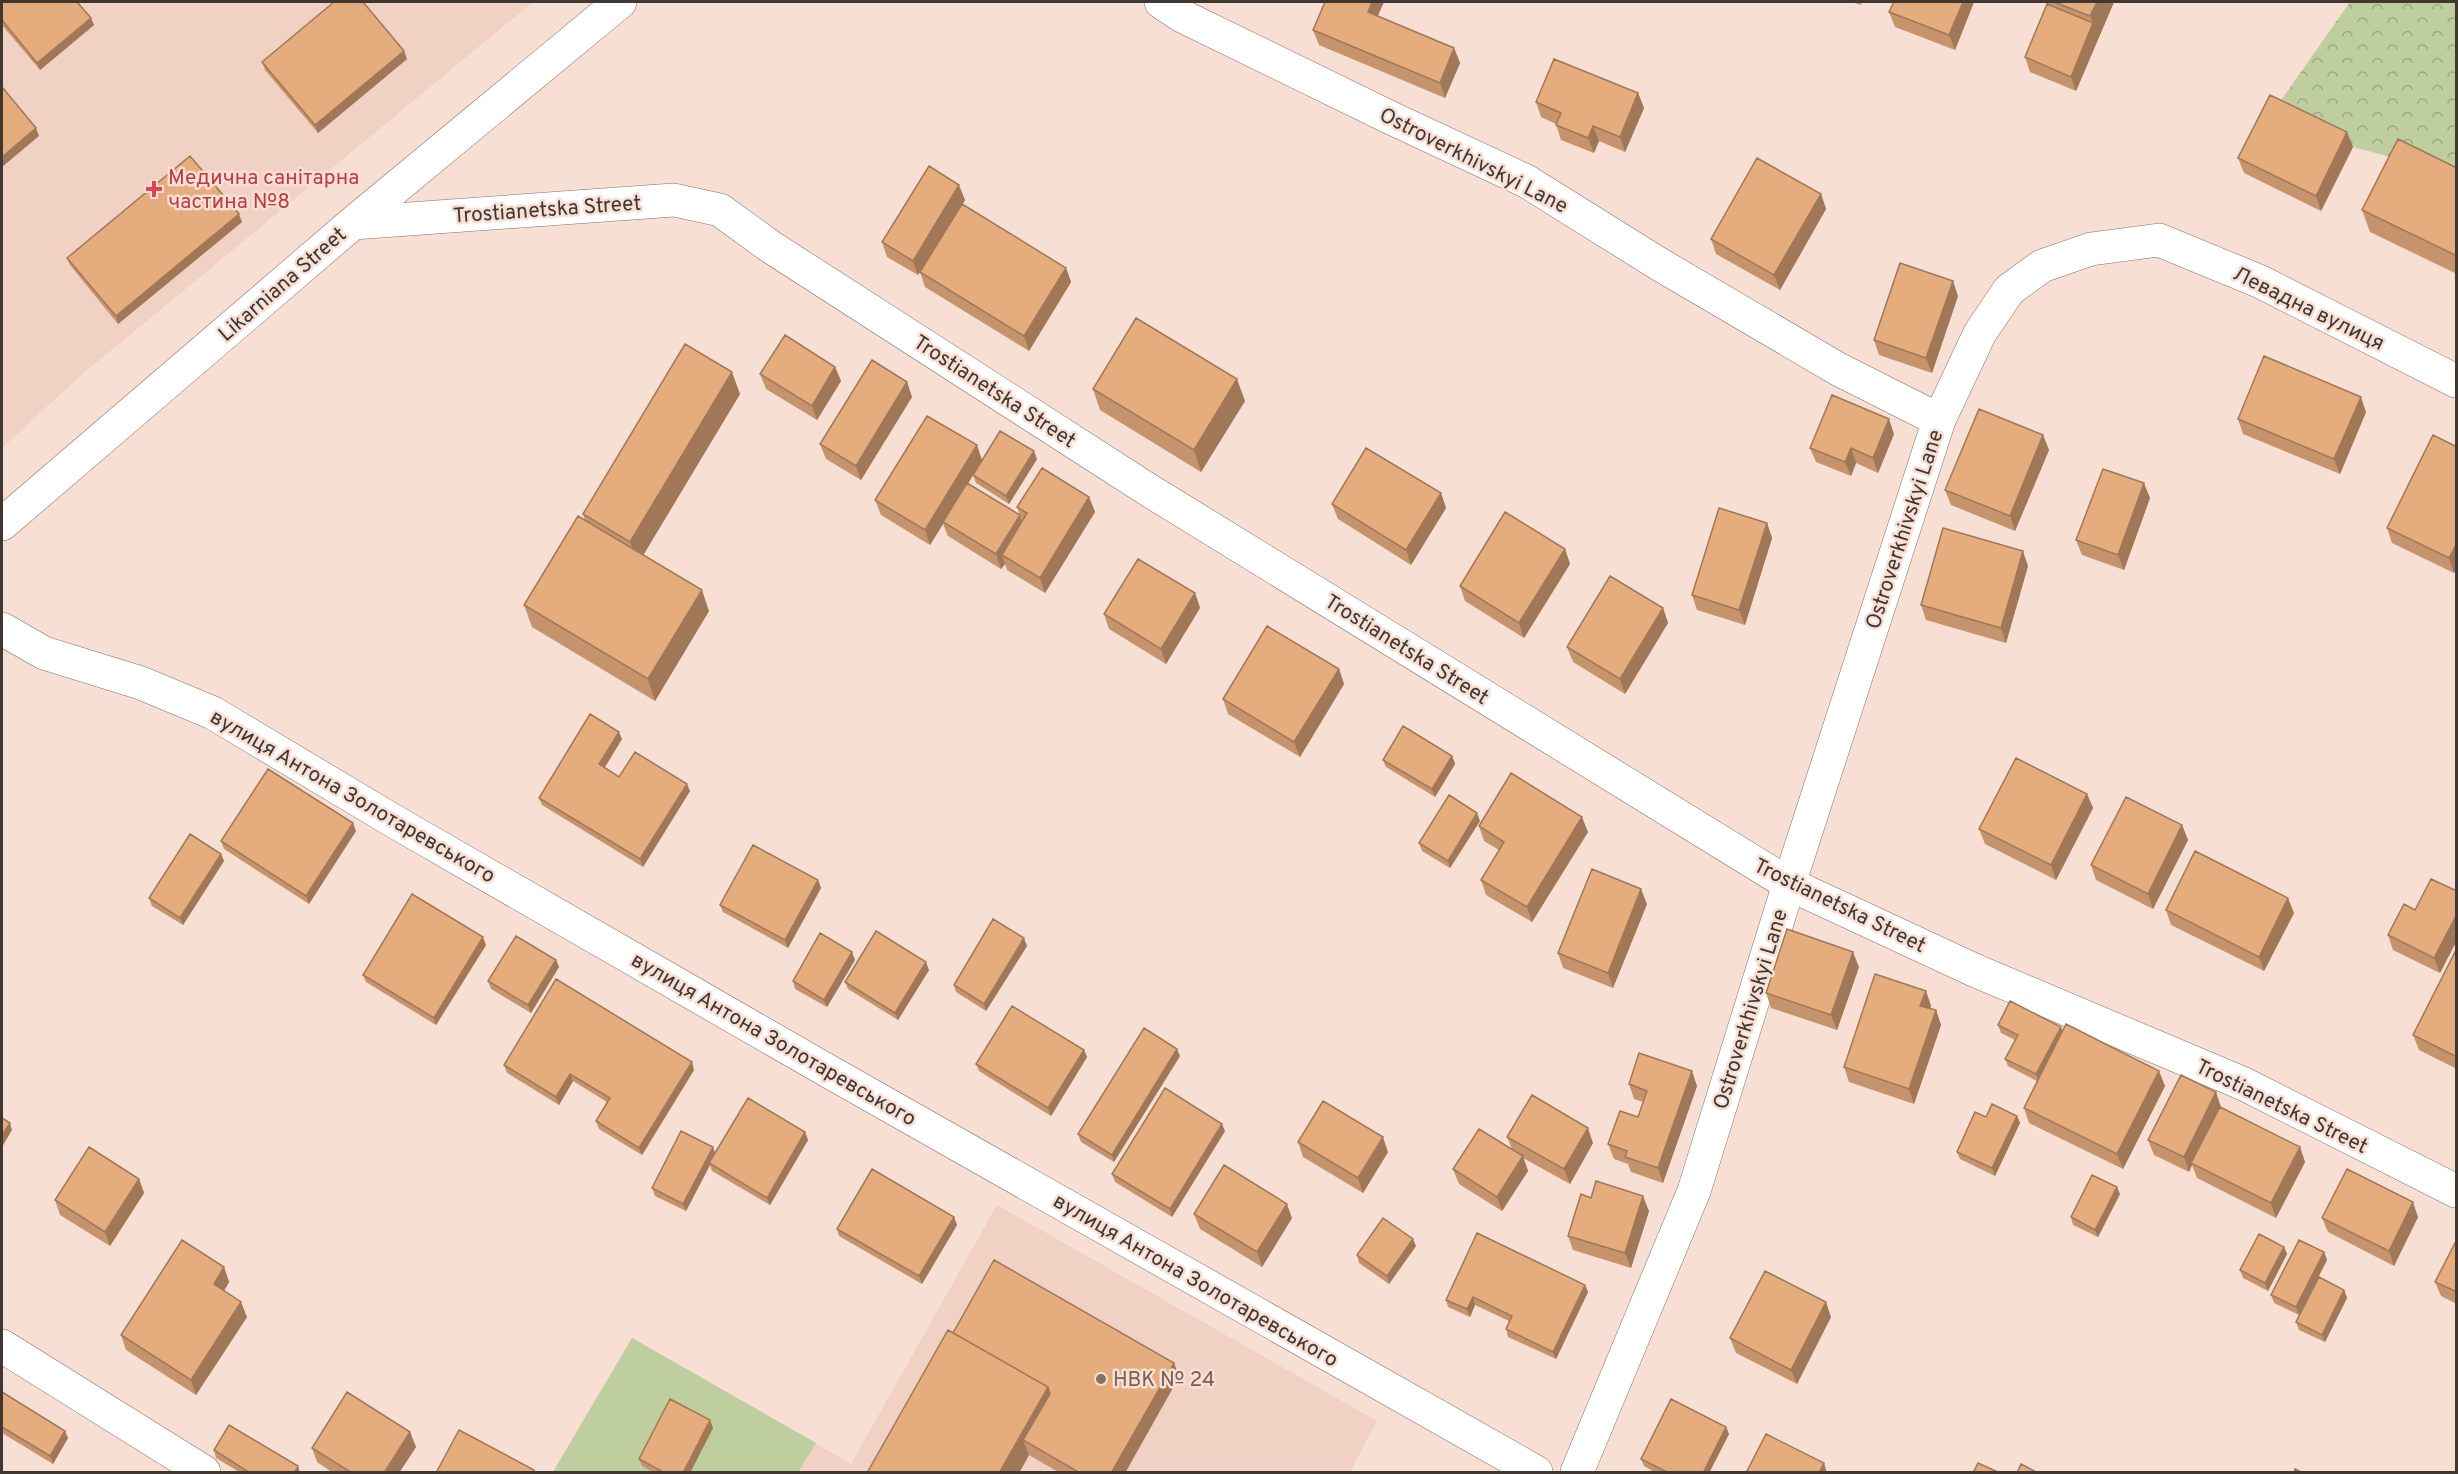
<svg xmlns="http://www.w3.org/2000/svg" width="2458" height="1474" font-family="Overpass,sans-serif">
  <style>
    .built { fill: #f1d1c4 }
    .grass { fill: #bece9e }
    .forest { fill: url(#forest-crowns) }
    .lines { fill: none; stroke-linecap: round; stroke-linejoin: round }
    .minor-casing { stroke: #867067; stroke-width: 34 }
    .minor { stroke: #fff; stroke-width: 33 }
    .wall { fill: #c5946c }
    .shaded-wall { fill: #a07858 }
    .building { fill: #e5ac7d; stroke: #a07858; stroke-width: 1.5 }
    .health-dot { fill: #e0444e; stroke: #f7dfd4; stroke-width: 2 }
    .education-dot { fill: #8d6e63; stroke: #f7dfd4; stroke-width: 2 }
    .labels { text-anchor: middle; stroke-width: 5; stroke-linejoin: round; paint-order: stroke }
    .street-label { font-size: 21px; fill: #403733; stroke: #f7dfd4 }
    .health-label { font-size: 21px; fill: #be3a42; stroke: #f7dfd4; text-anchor: start }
    .education-label { font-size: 21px; fill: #785e54; stroke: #f7dfd4; text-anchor: start }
  </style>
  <defs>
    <pattern id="forest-crowns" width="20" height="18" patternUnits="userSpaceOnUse" patternTransform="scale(1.5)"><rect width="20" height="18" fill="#bece9e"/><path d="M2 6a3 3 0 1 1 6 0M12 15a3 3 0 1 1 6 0" fill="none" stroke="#9ca881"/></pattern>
  </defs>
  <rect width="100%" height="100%" fill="#f7dfd4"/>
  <path class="built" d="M2,2H533L79,377L2,448Z
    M997,1205L1377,1421L1350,1472H553L632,1338L851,1464Z"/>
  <path class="grass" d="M632,1338L816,1443L798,1472H553Z"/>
  <path class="forest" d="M2350,2H2456V186L2405,161L2353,147L2275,109Z"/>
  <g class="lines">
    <defs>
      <path id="minor" d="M1161,2L1182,16L1389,117L1526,181L1659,264L1838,369L1939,420L1789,884L1694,1191L1577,1472
        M353,223L674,200L720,210L771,247L1147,489L1789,884L1974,970L2244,1084L2456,1191
        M1939,420L1980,333L2009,290L2042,266L2091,249L2159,240L2261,282L2456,381
        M2,524L353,223L620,2
        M2,629L44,653L141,683L213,713L397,823L828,1071L1536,1472
        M2,1346L204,1472"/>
    </defs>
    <use href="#minor" class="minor-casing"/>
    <use href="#minor" class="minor"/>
  </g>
  <path class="wall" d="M2,2L91,18L94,25L40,70L2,25Z
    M1852,2H1862L1861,5Z
    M1974,2L1955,50L1895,27L1889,12Z
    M2046,2H2114L2076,91L2030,72L2025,57L2047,4Z
    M1378,16L1454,48L1460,63L1445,98L1319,45L1313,30Z
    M407,59L318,133L265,70L262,62Z
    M1638,93L1644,108L1625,152L1599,141L1594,153L1561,140L1556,124L1541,117L1536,102Z
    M2353,147L2321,211L2244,173L2238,158Z
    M2457,168V274L2370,232L2362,210Z
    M1821,194L1826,209L1780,290L1716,254L1711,239Z
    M965,200L940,239L1066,268L1071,282L1029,351L925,287L920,272L918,275L887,257L882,242Z
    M242,222L118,324L70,265L67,258Z
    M1958,296L1932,373L1879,355L1874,340Z
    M835,367L841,381L817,420L766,389L760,374Z
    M907,382L912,397L861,480L826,459L820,444Z
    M1093,389L1245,401L1201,472L1100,410Z
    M740,394L643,555L709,611L655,701L532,627L524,605L585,520L583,514Z
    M2366,412L2340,474L2243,434L2238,419Z
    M1894,434L1878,473L1856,463L1851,476L1816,462L1810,448Z
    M2043,435L2049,450L2015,531L1951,505L1945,490Z
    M2457,447V568L2454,573L2392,543L2387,528Z
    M1037,459L1009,504L976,483L973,475L968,484L1022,521L1017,507L1089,497L1095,512L1045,593L1007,570L1005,564L1001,569L948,536L943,524L930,545L881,515L875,500L982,460Z
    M1441,493L1446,508L1411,565L1338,519L1332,504Z
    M2150,498L2124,570L2082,555L2076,540Z
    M1767,523L1772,538L1745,625L1697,610L1692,595Z
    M1565,549L1570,564L1524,638L1465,601L1460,586Z
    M2028,566L2006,643L1926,620L1921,605Z
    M1195,593L1200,608L1166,664L1109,629L1104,614Z
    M1663,608L1668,623L1625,694L1573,662L1567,647Z
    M1339,669L1344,684L1300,757L1228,714L1223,699Z
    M622,739L604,768L619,777L690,791L643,867L542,805L539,798Z
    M1452,756L1455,764L1435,797L1386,767L1383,760Z
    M2087,794L2093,808L2056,880L1985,844L1979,829Z
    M1480,821L1450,868L1422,851L1419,843Z
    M2182,825L2188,840L2153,909L2096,880L2091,865Z
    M1479,826L1588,832L1532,922L1486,895L1481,880L1499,850L1484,841Z
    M356,831L309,904L224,849L221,841Z
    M221,854L224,861L183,925L152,906L149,898Z
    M818,880L821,888L788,948L723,912L720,905Z
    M2457,891V940L2440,973L2393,950L2388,935L2415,910Z
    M1647,904L1613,988L1563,968L1558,953Z
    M2166,910L2294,913L2264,971L2171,925Z
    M486,945L436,1025L366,982L363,975Z
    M1027,946L986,1011L956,992L954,985Z
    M2456,950L2457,1069L2419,1050L2413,1035Z
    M556,960L559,967L531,1013L491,989L488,981Z
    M855,960L827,1007L795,989L793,981Z
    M1859,967L1837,1030L1771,1008L1766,993Z
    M929,970L898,1020L848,989L845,982Z
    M1926,991L1931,1006L1930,1008L1936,1010L1941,1025L1914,1104L1849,1082L1844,1067Z
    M1998,1025L2062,1031L2165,1086L2123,1169L2029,1123L2024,1108L2037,1081L2008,1066L2005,1059L2015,1040L2001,1033Z
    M1084,1050L1087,1057L1051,1116L979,1071L976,1064Z
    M1180,1056L1114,1162L1081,1142L1078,1134Z
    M504,1065L694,1070L642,1155L599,1129L596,1121L607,1102L573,1081L559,1105L507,1073Z
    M1629,1084L1697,1086L1663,1183L1631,1172L1628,1164L1614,1159L1608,1144L1638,1117L1643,1102L1634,1099Z
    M2221,1107L2300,1147L2305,1162L2276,1218L2197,1178L2192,1165L2189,1172L2154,1155L2148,1140Z
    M2017,1116L2020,1123L1995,1176L1960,1159L1957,1152Z
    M1225,1131L1172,1217L1115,1182L1112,1174Z
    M805,1132L808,1140L770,1205L712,1171L710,1165L686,1211L655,1196L652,1188L715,1153Z
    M1507,1137L1593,1143L1570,1184L1523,1158L1528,1171L1502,1211L1459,1184L1453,1169L1512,1149Z
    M1298,1142L1388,1152L1363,1193L1303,1157Z
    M139,1179L144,1193L110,1246L60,1215L55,1200Z
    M2120,1194L2098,1237L2073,1225L2071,1217Z
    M1591,1198L1649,1211L1631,1268L1573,1250L1568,1236Z
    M1194,1214L1292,1218L1262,1267L1200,1229Z
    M954,1217L957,1225L922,1284L839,1236L837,1229Z
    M2418,1217L2394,1266L2328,1232L2322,1218Z
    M2457,1239V1304L2441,1296L2435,1282Z
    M1416,1246L1389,1284L1359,1263L1357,1255Z
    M2284,1247L2287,1254L2268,1291L2243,1278L2240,1270Z
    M2324,1252L2327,1260L2299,1315L2274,1303L2271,1295Z
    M224,1267L229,1282L224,1291L247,1317L196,1395L126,1350L121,1335Z
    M1585,1285L1588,1292L1556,1359L1508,1337L1506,1329L1509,1321L1475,1305L1470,1317L1448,1307L1446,1300Z
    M2344,1290L2347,1298L2325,1342L2299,1330L2296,1322Z
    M1831,1317L1797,1384L1736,1353L1730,1338Z
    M953,1333L1174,1363L1179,1377L1125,1473H1060L1029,1455L1019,1473H867Z
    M2,1392L68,1438L53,1464L2,1433Z
    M710,1420L713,1428L690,1473H654L642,1466L639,1459Z
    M1726,1427L1729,1434L1709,1473H1656L1644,1466L1641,1459Z
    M410,1432L416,1447L399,1473H333L317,1462L312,1448Z
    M214,1450L300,1473H241L216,1458Z"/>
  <path class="shaded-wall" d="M1372,2H1384L1373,27L1368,12Z
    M1963,2H1974L1955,50L1949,35Z
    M2097,2H2114L2076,91L2071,77L2093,23L2090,16Z
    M91,18L94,25L40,70L37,63Z
    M1454,48L1460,63L1445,98L1440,83Z
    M404,51L407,59L318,133L315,125Z
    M1638,93L1644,108L1625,152L1620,137Z
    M1593,126L1599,141L1594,153L1588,138Z
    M36,128L39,136L2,167V157Z
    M2347,132L2353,147L2321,211L2316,196Z
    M959,185L965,200L918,275L913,261Z
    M1821,194L1826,209L1780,290L1774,275Z
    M239,214L242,222L118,324L116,316Z
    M1066,268L1071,282L1029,351L1024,336Z
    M1953,281L1958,296L1932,373L1926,358Z
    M835,367L841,381L817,420L812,406Z
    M732,372L740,394L638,564L630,542Z
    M1237,379L1245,401L1201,472L1194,450Z
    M907,382L912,397L861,480L856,466Z
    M2361,397L2366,412L2340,474L2334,459Z
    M1889,419L1894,434L1878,473L1873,458Z
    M2043,435L2049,450L2015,531L2010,516Z
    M977,445L982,460L944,523L943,522V524L930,545L925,530Z
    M1851,448L1856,463L1851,476L1845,462Z
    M1034,451L1037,459L1009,504L1006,496Z
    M2144,483L2150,498L2124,570L2118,555Z
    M1441,493L1446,508L1411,565L1406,550Z
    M1089,497L1095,512L1045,593L1040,578Z
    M1020,515L1025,530L1002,555L1005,564L1001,569L996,554Z
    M1767,523L1772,538L1745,625L1739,610Z
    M2457,543V568L2454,573L2449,558Z
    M1565,549L1570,564L1524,638L1519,623Z
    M2023,551L2028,566L2006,643L2001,628Z
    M702,590L709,611L655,701L648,679Z
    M1195,593L1200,608L1166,664L1161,649Z
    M1663,608L1668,623L1625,694L1620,679Z
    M1339,669L1344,684L1300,757L1294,742Z
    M619,732L622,739L602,772L599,764Z
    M1452,756L1455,764L1435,797L1432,789Z
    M687,784L690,791L643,867L640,859Z
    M2087,794L2093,808L2056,880L2051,865Z
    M1477,813L1480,821L1450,868L1448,861Z
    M1582,817L1588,832L1532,922L1527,907Z
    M353,823L356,831L309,904L306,896Z
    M2182,825L2188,840L2153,909L2148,894Z
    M221,854L224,861L183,925L180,918Z
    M818,880L821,888L788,948L785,940Z
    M1641,889L1647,904L1613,988L1608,973Z
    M2288,898L2294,913L2264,971L2259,957Z
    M2457,914V940L2440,973L2434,958Z
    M483,937L486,945L436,1025L434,1018Z
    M1024,938L1027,946L986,1011L984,1004Z
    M852,952L855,960L827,1007L824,1000Z
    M1853,952L1859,967L1837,1030L1831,1015Z
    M556,960L559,967L531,1013L528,1005Z
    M926,962L929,970L898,1020L895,1013Z
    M1926,991L1931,1006L1926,1020L1920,1006Z
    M1936,1010L1941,1025L1914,1104L1909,1089Z
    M2061,1027L2064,1035L2039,1082L2036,1074Z
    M1177,1049L1180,1056L1114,1162L1112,1155Z
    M1084,1050L1087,1057L1051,1116L1048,1108Z
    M692,1062L694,1070L642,1155L639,1148Z
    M1692,1071L1697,1086L1663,1183L1658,1168Z
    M2159,1071L2165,1086L2123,1169L2117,1154Z
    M570,1074L573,1081L559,1105L556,1097Z
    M2216,1092L2221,1107L2193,1164L2191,1163L2192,1165L2189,1172L2184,1157Z
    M2017,1116L2020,1123L1995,1176L1992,1168Z
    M10,1123L12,1130L2,1147V1135Z
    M1222,1124L1225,1131L1172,1217L1170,1209Z
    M1588,1128L1593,1143L1570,1184L1564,1169Z
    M805,1132L808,1140L770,1205L767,1198Z
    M1383,1137L1388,1152L1363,1193L1358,1178Z
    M713,1147L716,1155L709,1163L710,1165L686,1211L683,1204Z
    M2300,1147L2305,1162L2276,1218L2271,1203Z
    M1523,1156L1528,1171L1502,1211L1497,1197Z
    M139,1179L144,1193L110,1246L105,1232Z
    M2117,1187L2120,1194L2098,1237L2095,1230Z
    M1643,1196L1649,1211L1631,1268L1625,1253Z
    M2413,1202L2418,1217L2394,1266L2389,1251Z
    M1287,1204L1292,1218L1262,1267L1257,1252Z
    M954,1217L957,1225L922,1284L919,1276Z
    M1413,1239L1416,1246L1389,1284L1387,1276Z
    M2284,1247L2287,1254L2268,1291L2265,1283Z
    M2324,1252L2327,1260L2299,1315L2296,1307Z
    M224,1267L229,1282L219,1299L214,1284Z
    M1585,1285L1588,1292L1556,1359L1553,1352Z
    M2344,1290L2347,1298L2325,1342L2322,1335Z
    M1473,1297L1475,1305L1470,1317L1467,1309Z
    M241,1302L247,1317L196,1395L191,1380Z
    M1826,1302L1831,1317L1797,1384L1791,1370Z
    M1174,1363L1179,1377L1125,1473H1111Z
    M1048,1387L1056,1409L1023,1440L1029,1455L1019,1473H999Z
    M710,1420L713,1428L690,1473H683Z
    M1726,1427L1729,1434L1709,1473H1703Z
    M65,1431L68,1438L53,1464L50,1456Z
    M410,1432L416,1447L399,1473H384Z
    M1824,1463L1826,1470L1825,1473H1819Z
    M298,1466L300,1473H294Z"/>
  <path class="building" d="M2,2H77L91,18L37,63L2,20Z
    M334,2H363L404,51L315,125L262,62Z
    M1325,2H1372L1368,12L1454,48L1440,83L1313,30Z
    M1894,2H1963L1949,35L1889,12Z
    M2054,2H2097L2090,16Z
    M2047,4L2093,23L2071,77L2025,57Z
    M1554,59L1638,93L1620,137L1593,126L1588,138L1556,125L1561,113L1536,102Z
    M2,87L36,128L2,157Z
    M2270,95L2347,132L2316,196L2238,158Z
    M2398,139L2457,168V256L2362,210Z
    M190,156L239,214L116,316L67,258Z
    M1757,158L1821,194L1774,275L1711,239Z
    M929,166L959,185L913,261L882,242Z
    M962,204L1066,268L1024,336L920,272Z
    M1900,263L1953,281L1926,358L1874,340Z
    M1136,318L1237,379L1194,450L1093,389Z
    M785,335L835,367L812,406L760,374Z
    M685,344L732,372L630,542L583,514Z
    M2264,356L2361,397L2334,459L2238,419Z
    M872,360L907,382L856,466L820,444Z
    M1832,395L1889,419L1873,458L1851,448L1845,462L1810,448Z
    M1979,409L2043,435L2010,516L1945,490Z
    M927,416L977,445L925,530L875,500Z
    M1000,431L1034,451L1006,496L973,475Z
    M2433,435L2457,447V543L2449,558L2387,528Z
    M1366,448L1441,493L1406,550L1332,504Z
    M1042,468L1089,497L1040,578L1002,555L1027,513L1017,507Z
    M2103,469L2144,483L2118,555L2076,540Z
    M967,483L1020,515L996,554L943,522Z
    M1719,508L1767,523L1739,610L1692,595Z
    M1505,512L1565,549L1519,623L1460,586Z
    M578,516L702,590L648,679L524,605Z
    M1943,528L2023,551L2001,628L1921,605Z
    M1138,559L1195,593L1161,649L1104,614Z
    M1610,576L1663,608L1620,679L1567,647Z
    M1267,626L1339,669L1294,742L1223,699Z
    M590,714L619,732L599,764L619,777L635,752L687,784L640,859L539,798Z
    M1403,726L1452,756L1432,789L1383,760Z
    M2016,758L2087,794L2051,865L1979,829Z
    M268,769L353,823L306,896L221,841Z
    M1511,773L1582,817L1527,907L1481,880L1504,842L1479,826Z
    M1449,795L1477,813L1448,861L1419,843Z
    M2126,797L2182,825L2148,894L2091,865Z
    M190,834L221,854L180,918L149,898Z
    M753,845L818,880L785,940L720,905Z
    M2195,851L2288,898L2259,957L2166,910Z
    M1592,869L1641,889L1608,973L1558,953Z
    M2431,879L2457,891V914L2434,958L2388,935L2404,904L2415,910Z
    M412,894L483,937L434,1018L363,975Z
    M993,919L1024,938L984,1004L954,985Z
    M1787,929L1853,952L1831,1015L1766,993Z
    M876,931L926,962L895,1013L845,982Z
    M820,933L852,952L824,1000L793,981Z
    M516,936L556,960L528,1005L488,981Z
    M2456,950H2457V1057L2413,1035Z
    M1875,974L1926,991L1920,1006L1936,1010L1909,1089L1844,1067Z
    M556,979L692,1062L639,1148L596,1121L610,1098L570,1074L556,1097L504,1065Z
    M2010,1001L2061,1027L2036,1074L2005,1059L2018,1035L1998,1025Z
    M1012,1006L1084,1050L1048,1108L976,1064Z
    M2066,1024L2159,1071L2117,1154L2024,1108Z
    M1144,1028L1177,1049L1112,1155L1078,1134Z
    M1639,1053L1692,1071L1658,1168L1625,1157L1627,1151L1608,1144L1620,1111L1638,1117L1647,1091L1629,1084Z
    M2181,1075L2216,1092L2184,1157L2148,1140Z
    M1165,1088L1222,1124L1170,1209L1112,1174Z
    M1532,1095L1588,1128L1564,1169L1507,1137Z
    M748,1098L805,1132L767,1198L709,1163Z
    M1323,1101L1383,1137L1358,1178L1298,1142Z
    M1992,1104L2017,1116L1992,1168L1957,1152L1975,1112L1986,1117Z
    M2220,1107L2300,1147L2271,1203L2191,1163Z
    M2,1118L10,1123L2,1135Z
    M1479,1129L1523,1156L1497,1197L1453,1169Z
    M681,1131L713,1147L683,1204L652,1188Z
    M89,1147L139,1179L105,1232L55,1200Z
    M1224,1165L1287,1204L1257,1252L1194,1214Z
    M872,1169L954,1217L919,1276L837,1229Z
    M2347,1169L2413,1202L2389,1251L2322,1218Z
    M2092,1175L2117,1187L2095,1230L2071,1217Z
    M1596,1181L1643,1196L1625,1253L1568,1236L1581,1194L1591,1198Z
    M1383,1218L1413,1239L1387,1276L1357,1255Z
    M1477,1233L1585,1285L1553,1352L1506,1329L1512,1316L1473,1297L1467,1309L1446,1300Z
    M2259,1234L2284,1247L2265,1283L2240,1270Z
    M2457,1239V1292L2435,1282Z
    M182,1240L224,1267L214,1284L241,1302L191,1380L121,1335Z
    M2299,1240L2324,1252L2296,1307L2271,1295Z
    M994,1260L1174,1363L1111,1473H1080L1023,1440L1050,1394L1048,1387L953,1333Z
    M1765,1271L1826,1302L1791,1370L1730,1338Z
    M2319,1277L2344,1290L2322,1335L2296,1322Z
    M948,1330L1048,1387L999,1473H867Z
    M2,1392L65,1431L50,1456L2,1427Z
    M347,1392L410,1432L384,1473H352L312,1448Z
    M670,1399L710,1420L683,1473H665L639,1459Z
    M1671,1399L1726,1427L1703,1473H1669L1641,1459Z
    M229,1425L298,1466L294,1473H250L214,1450Z
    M459,1430L534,1470L532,1473H436Z
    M1766,1434L1824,1463L1819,1473H1746Z
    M1978,1463L2000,1473H1973Z
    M2021,1464L2038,1473H2017Z
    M2295,1469L2303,1473H2294Z"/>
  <path class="health-dot" d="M151 180h6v6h6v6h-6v6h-6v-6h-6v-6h6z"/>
  <circle class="education-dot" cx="1101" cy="1379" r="6"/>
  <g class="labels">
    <g class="street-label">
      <text transform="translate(1474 160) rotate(27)" y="7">Ostroverkhivskyi Lane</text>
      <text transform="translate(547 209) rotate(-4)" y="7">Trostianetska Street</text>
      <text transform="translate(282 284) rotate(-41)" y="7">Likarniana Street</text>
      <text transform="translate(2309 308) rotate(26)" y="7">Левадна вулиця</text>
      <text transform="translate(995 391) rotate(33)" y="7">Trostianetska Street</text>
      <text transform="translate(1904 529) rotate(-72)" y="7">Ostroverkhivskyi Lane</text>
      <text transform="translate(1407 649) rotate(32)" y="7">Trostianetska Street</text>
      <text transform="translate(353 796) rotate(30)" y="7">вулиця Антона Золотаревського</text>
      <text transform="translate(1840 905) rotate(26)" y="7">Trostianetska Street</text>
      <text transform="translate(1750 1009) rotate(-73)" y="7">Ostroverkhivskyi Lane</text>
      <text transform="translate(774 1039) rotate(30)" y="7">вулиця Антона Золотаревського</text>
      <text transform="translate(2282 1106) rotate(26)" y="7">Trostianetska Street</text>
      <text transform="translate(1196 1280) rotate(30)" y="7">вулиця Антона Золотаревського</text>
    </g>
    <g class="health-label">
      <text x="168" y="184">Медична санітарна<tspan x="168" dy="24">частина №8</tspan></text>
    </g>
    <g class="education-label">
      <text x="1113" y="1386">НВК № 24</text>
    </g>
  </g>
  <rect width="2458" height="1474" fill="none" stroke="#403733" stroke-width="6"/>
</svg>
